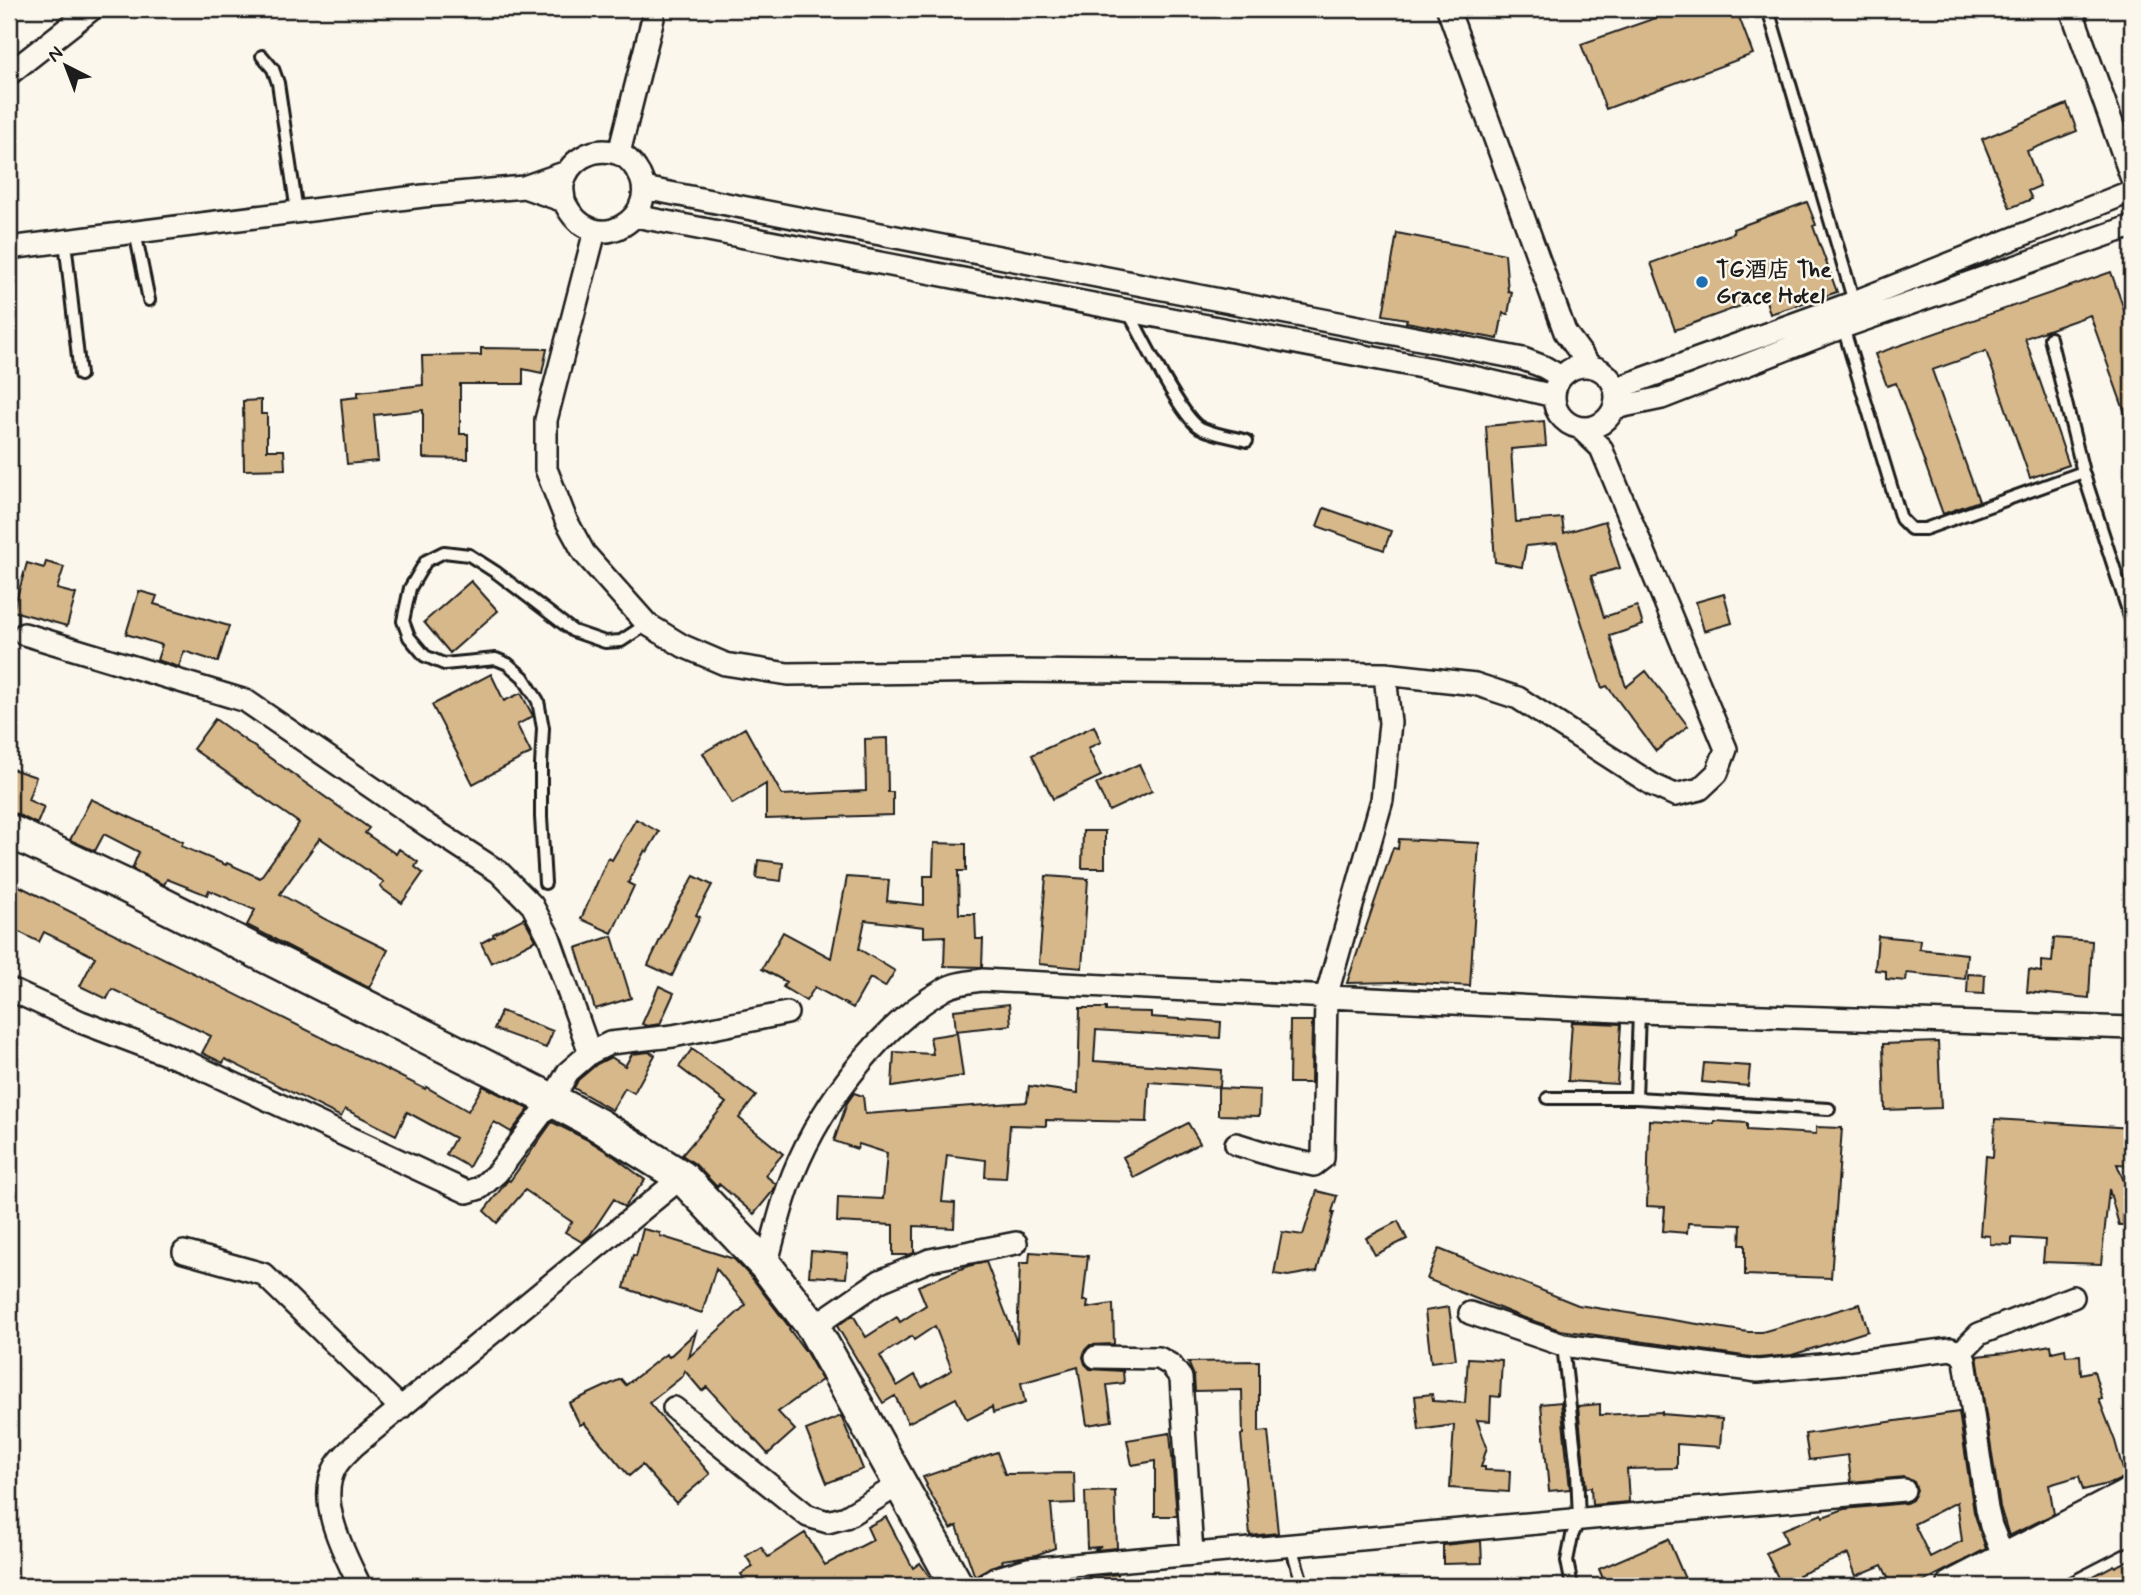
<svg xmlns="http://www.w3.org/2000/svg" width="2141" height="1595" font-family="Mynerve,'LXGW WenKai TC',sans-serif">
  <style>
    .building { fill: #d7b88b; stroke: #1c1c1c; stroke-width: 2; fill-rule: evenodd }
    .lines { fill: none; stroke-linecap: round; stroke-linejoin: round }
    .lane-casing { stroke: #1c1c1c; stroke-width: 16 }
    .street-casing { stroke: #1c1c1c; stroke-width: 26 }
    .secondary-casing { stroke: #1c1c1c; stroke-width: 37 }
    .lane { stroke: #fbf7ec; stroke-width: 10 }
    .street { stroke: #fbf7ec; stroke-width: 21 }
    .secondary { stroke: #fbf7ec; stroke-width: 32 }
    .poi-dot { fill: #1f6fb2; stroke: #fbf7ec; stroke-width: 2.5 }
    .labels { text-anchor: middle; stroke-width: 5; stroke-linejoin: round; paint-order: stroke }
    .poi-label { font-size: 23px; font-weight: bold; fill: #1c1c1c; stroke: #fbf7ec; text-anchor: start }
  </style>
  <rect width="100%" height="100%" fill="#fbf7ec"/>
  <filter id="ink" filterUnits="userSpaceOnUse"><feTurbulence type="fractalNoise" baseFrequency=".0143" numOctaves="2"/><feDisplacementMap in="SourceGraphic" scale="14" xChannelSelector="R" yChannelSelector="G"/><feConvolveMatrix kernelMatrix="1 2 1 2 8 2 1 2 1" color-interpolation-filters="sRGB"/></filter>
  <g filter="url(#ink)">
    <path class="building" d="M1681,9H1736L1753,54L1606,109L1581,44Z
      M2067,104L2077,131L2027,151L2040,186L2028,191L2032,199L2010,208L1982,139Z
      M1807,202L1816,225L1813,226L1837,292L1770,314L1765,297L1675,330L1651,263L1734,233L1733,229Z
      M1397,233L1505,254L1508,291L1512,292L1508,314L1503,313L1498,339L1406,322L1407,319L1383,315Z
      M2111,272L2126,315L2132,313V427H2130L2090,315L2025,338L2069,465L2030,478L1986,351L1932,370L1979,501L1943,514L1896,383L1887,386L1875,354Z
      M481,348L547,349L542,373L523,369V384H460V434H468V459L423,458V410L374,415L378,461L347,464L341,399L358,397V392L423,385L422,356L481,355Z
      M261,400V414H267V450H284L285,469L244,470L243,401Z
      M1544,421L1546,446L1511,449L1516,522L1562,518L1564,533L1605,521L1620,568L1591,576L1604,617L1637,606L1643,625L1610,636L1626,687L1646,671L1688,726L1656,751L1607,686L1602,688L1557,543L1526,546L1522,567L1495,562L1486,426Z
      M1324,508L1391,531L1384,550L1317,526Z
      M46,562L64,567L57,589L76,594L67,626L13,611L27,563L44,568Z
      M471,581L498,611L450,653L424,622Z
      M139,591L157,596L154,604L229,626L218,662L184,651L179,667L157,660L162,645L126,634Z
      M1724,594L1732,623L1704,631L1696,602Z
      M491,674L504,701L521,693L533,716L517,725L531,753L473,784L432,705Z
      M215,719L369,828L365,833L396,854L399,849L418,862L415,867L423,873L402,903L380,887L384,882L320,838L280,894L325,919L388,950L369,988L247,925L255,910L209,890L207,895L167,879L164,885L132,869L139,852L104,834L95,851L70,840L91,799L183,842L181,846L226,865L227,863L260,878L299,823L193,749Z
      M1094,726L1101,742L1088,748L1101,776L1053,799L1032,755Z
      M745,728L782,795L866,791L865,739L887,738L888,792H893V815L766,819V784L732,804L703,753Z
      M1139,764L1152,791L1109,811L1096,784Z
      M9,768L36,777L28,800L44,807L37,824L17,814L9,813Z
      M636,819L659,832L647,852L645,850L628,883L634,886L612,933L581,919L608,858L612,860Z
      M1083,831H1105V868H1082Z
      M1399,839L1479,843L1470,986L1401,982L1347,983L1393,848L1398,849Z
      M934,843L966,844V871H958L959,914H975L976,939H983L982,967L944,966L945,936L924,937V927L865,920L859,949L895,971L885,987L870,978L853,1008L815,987L806,1001L783,987L786,982L762,969L783,932L831,958L847,877L889,880L887,901L924,905V876H933Z
      M758,860L783,863L781,881L756,878Z
      M694,876L712,885L696,915L700,917L672,976L648,965L676,906Z
      M1046,876L1088,879L1082,968L1039,964Z
      M9,881L425,1089L426,1087L468,1111L483,1086L529,1109L511,1132L494,1122L469,1167L446,1154L455,1138L407,1112L396,1135L345,1109L341,1117L225,1059L223,1063L202,1053L211,1036L112,989L107,999L80,986L95,957L44,932L39,942L9,927Z
      M524,918L536,940L491,963L481,943L494,936L493,934Z
      M612,936L631,998L595,1009L576,948Z
      M1878,936L1920,940L1919,949L1967,954L1965,979L1907,973L1906,981L1886,979V971L1875,970Z
      M2054,938L2092,941L2089,998L2027,992L2029,970L2041,972V961L2052,962Z
      M1968,974L1985,975L1984,994L1967,993Z
      M659,986L674,993L660,1024L647,1026L642,1024Z
      M1009,1004L1011,1025L956,1031L954,1010Z
      M1080,1008H1106V1011L1151,1012V1017L1221,1022L1220,1038L1096,1030L1094,1061L1221,1070L1220,1087L1149,1082L1147,1122L1046,1120V1126L1010,1125L1006,1178L985,1177L986,1160L947,1155L942,1202L955,1203L954,1228L914,1226V1253L908,1255H893V1225L837,1222L838,1197L883,1199L887,1153L859,1144L857,1149L834,1141L847,1103L854,1093L863,1096L865,1114L1027,1102L1029,1086L1078,1093Z
      M501,1011L553,1031L546,1048L494,1029Z
      M1290,1021H1312L1311,1083H1289Z
      M1572,1022L1621,1024L1617,1084L1568,1081Z
      M957,1033L963,1076L892,1087L894,1052L933,1054L930,1037Z
      M1938,1042L1941,1108L1885,1110L1883,1044Z
      M692,1049L756,1096L739,1118L783,1154L765,1175L776,1184L773,1191L754,1214L719,1184L717,1187L695,1164L682,1155L726,1103L679,1067Z
      M649,1052L655,1055L634,1093L625,1088L612,1110L574,1088L578,1080L597,1064L611,1057L625,1066L632,1054Z
      M1704,1063L1750,1066L1748,1086L1702,1082Z
      M1218,1088L1260,1090L1259,1116L1218,1115Z
      M1995,1119L2132,1128V1165L2117,1164L2125,1184L2123,1225H2119L2109,1189L2101,1264L2043,1262L2045,1240L2012,1238V1245L1990,1244V1236L1980,1235L1986,1156L1993,1157Z
      M1649,1120L1714,1124V1121L1747,1123V1130L1816,1134V1127L1842,1128L1831,1278L1745,1275V1245H1740L1741,1225L1688,1223L1687,1233L1663,1231L1665,1207L1647,1206Z
      M552,1122L588,1140L612,1155L645,1180L624,1207L614,1199L590,1235L582,1242L565,1232L572,1222L525,1190L497,1223L484,1211L508,1180L510,1181Z
      M1188,1123L1200,1143L1134,1178L1123,1157Z
      M1317,1191L1337,1196L1332,1212H1334L1317,1271L1288,1276L1274,1274L1282,1232L1303,1235Z
      M1398,1221L1407,1239L1375,1255L1366,1238Z
      M643,1229L660,1233V1236L734,1259L752,1278L790,1328L789,1329L806,1352L822,1380L778,1412L795,1430L768,1454L707,1387L702,1391L685,1371L683,1376L649,1403L710,1474L676,1503L642,1465L629,1476L584,1423L580,1425L569,1403L621,1379L626,1385L666,1354L669,1357L696,1332L689,1357L746,1305L716,1268L702,1313L624,1288L633,1255L636,1256Z
      M1439,1249L1578,1305L1748,1332H1762L1860,1304L1868,1331L1792,1355L1758,1358L1560,1330L1519,1316L1427,1279Z
      M811,1251L848,1254L846,1278L809,1276Z
      M1030,1252L1088,1256L1083,1301H1088L1087,1308L1113,1304L1114,1344L1090,1345L1085,1350L1083,1357L1085,1364L1090,1369L1123,1371L1124,1383L1107,1385L1112,1421L1087,1425L1078,1367L1021,1383L1025,1403L993,1413L992,1407L967,1420L956,1398L908,1423L895,1396L883,1403L837,1326L853,1315L866,1337L897,1317L900,1322L926,1305L918,1286L968,1266L986,1262L1017,1343L1020,1263H1029ZM935,1326L952,1370L922,1387L915,1375L897,1386L880,1356L912,1336L914,1340Z
      M1449,1307L1456,1359L1431,1362L1425,1311Z
      M2051,1345L2052,1352L2065,1349L2066,1356L2080,1355L2081,1374L2094,1371L2102,1399H2099L2115,1441L2125,1477L2115,1482L2083,1490L2079,1476L2049,1485L2054,1514L2009,1536L2000,1507L1977,1356L2006,1353Z
      M1468,1358L1502,1360L1500,1397L1491,1396L1490,1421L1477,1420L1487,1447L1481,1467H1485V1470L1510,1471L1509,1492L1450,1488L1454,1425L1419,1430L1415,1396L1432,1394L1433,1401L1465,1403Z
      M1259,1361V1432L1268,1431L1278,1533L1250,1536L1241,1435L1243,1434L1242,1390L1195,1391L1194,1376L1188,1362Z
      M1561,1402L1570,1489L1549,1491L1541,1404Z
      M1600,1404V1415L1662,1412V1414L1722,1419L1720,1447L1677,1444V1468L1627,1469L1629,1502L1592,1505L1591,1487L1586,1488L1578,1406Z
      M1959,1412L1974,1512L1986,1549L1915,1586H1892L1882,1565L1856,1576L1848,1554L1799,1575L1804,1586H1782L1766,1553L1787,1543L1782,1530L1822,1514L1823,1517L1844,1509L1906,1503L1912,1500L1917,1490L1914,1482L1904,1477L1851,1482L1848,1455L1809,1460L1805,1434ZM1957,1502L1962,1541L1930,1557L1914,1524Z
      M841,1416L863,1469L827,1483L806,1430Z
      M1170,1433L1177,1516H1155V1461L1132,1465L1127,1440Z
      M997,1452L1005,1474L1074,1473L1075,1503L1051,1504L1055,1548L1036,1555L1002,1560L1003,1563L990,1567L975,1577L957,1526L951,1529L926,1486L927,1485L923,1477Z
      M1115,1491L1117,1548L1095,1550L1099,1547L1087,1548L1085,1492Z
      M886,1517L913,1568L920,1563L936,1586H749L741,1574L753,1567L746,1556L761,1547L768,1557L805,1533L825,1565L873,1540L867,1527Z
      M1668,1539L1688,1586H1606L1599,1569Z
      M1481,1541L1482,1563L1443,1564V1545Z
      M2132,1558V1586H2075L2114,1565L2115,1567Z
      M1118,1574V1586H1088V1577Z"/>
    <g class="lines">
      <defs>
        <path id="lane" d="M1768,9L1854,302
          M262,56L273,69L278,83L297,212
          M135,232L149,300
          M65,241L80,375
          M1128,311C1141,335 1180,415 1199,427C1211,434 1233,437 1247,441
          M1843,327L1901,519L1911,529H1925L2083,472
          M2050,338L2083,472L2132,623
          M545,883L541,817V766L543,728L538,701L523,677L508,664L496,659L444,664L425,656L409,637L403,621L410,588L426,561L444,552L469,555L497,573L573,631L605,642L621,641L647,624
          M1548,1098H1636L1829,1109
          M1636,1098L1639,1012
          M1563,1345L1577,1470L1579,1520L1572,1536L1567,1561L1572,1586
          M1291,1546L1303,1586"/>
        <path id="street" d="M1448,9L1565,332L1590,366
          M2071,9L2132,179
          M9,74L92,9
          M619,153L653,18V9
          M524,187L564,201C594,266 667,212 636,169C631,161 624,155 616,153C592,146 567,161 563,185C562,190 564,196 564,201
          M644,188L1523,359L1544,367L1561,377
          M635,216L1468,376L1554,396
          M595,231L546,420V469L566,520L584,553L647,624L683,646L725,664L788,674L1010,671L1385,674L1390,723L1382,800L1326,997L1323,1158L1314,1165L1278,1157L1236,1144
          M9,248L423,196L524,187L567,172
          M1554 397a31 31 0 1 1 62 0a31 31 0 1 1-62 0Z
          M1615,389L1849,304L2132,191
          M1614,408L1662,398L1843,327L2132,226
          M24,634L246,701L428,826L499,872L532,905L549,937L590,1053
          M1385,674L1475,684L1518,698L1653,785L1675,795L1700,789L1717,773L1726,749L1601,448L1580,428
          M9,989L81,1022L187,1062L467,1192L480,1188L497,1173L552,1100L568,1072L590,1053L610,1043L673,1036L787,1013
          M184,1252L263,1274L401,1408
          M766,1266C773,1240 779,1214 788,1188C814,1114 876,1028 945,989C955,983 970,982 982,980L1639,1012L2132,1028
          M1470,1313L1563,1345L1758,1371L1842,1363L1951,1349L1960,1353L1965,1360L1987,1509L1991,1526L2005,1560
          M813,1327L880,1281L930,1260L1016,1243
          M1960,1353L1979,1334L2073,1297
          M1096,1357L1159,1358L1171,1365L1181,1378L1192,1554
          M674,1408L808,1516L828,1522L846,1517L900,1484
          M360,1586C345,1554 315,1501 336,1466C340,1459 348,1452 354,1446L682,1177
          M984,1586L997,1578L1028,1569L1904,1490"/>
        <path id="secondary" d="M9,831L126,886L552,1100L597,1124L682,1177L766,1266L813,1327L957,1586
          M1954,1586L2132,1494
          M2013,1586L2132,1525"/>
      </defs>
      <use href="#lane" class="lane-casing"/>
      <use href="#street" class="street-casing"/>
      <use href="#secondary" class="secondary-casing"/>
      <use href="#lane" class="lane"/>
      <use href="#street" class="street"/>
      <use href="#secondary" class="secondary"/>
    </g>
  </g>
  <circle class="poi-dot" cx="1702" cy="282" r="7"/>
  <g class="labels">
    <g class="poi-label">
      <text x="1716" y="277">TG酒店 The<tspan x="1716" dy="26">Grace Hotel</tspan></text>
    </g>
  </g>
  <rect width="2141" height="1595" fill="none" stroke="#fbf7ec" stroke-width="35"/>
  <rect x="18" y="18" width="2106" height="1560" fill="none" stroke="#1c1c1c" stroke-width="2.5" filter="url(#ink)"/>
  <g transform="translate(66 66) rotate(318)" stroke="#fbf7ec" stroke-width="5" paint-order="stroke">
  <path d="M0-5L12 26L0 18L-12 26Z" fill="#1c1c1c"/>
  <text y="-10" font-size="19" font-weight="bold" text-anchor="middle" fill="#1c1c1c">N</text>
  </g>
</svg>
